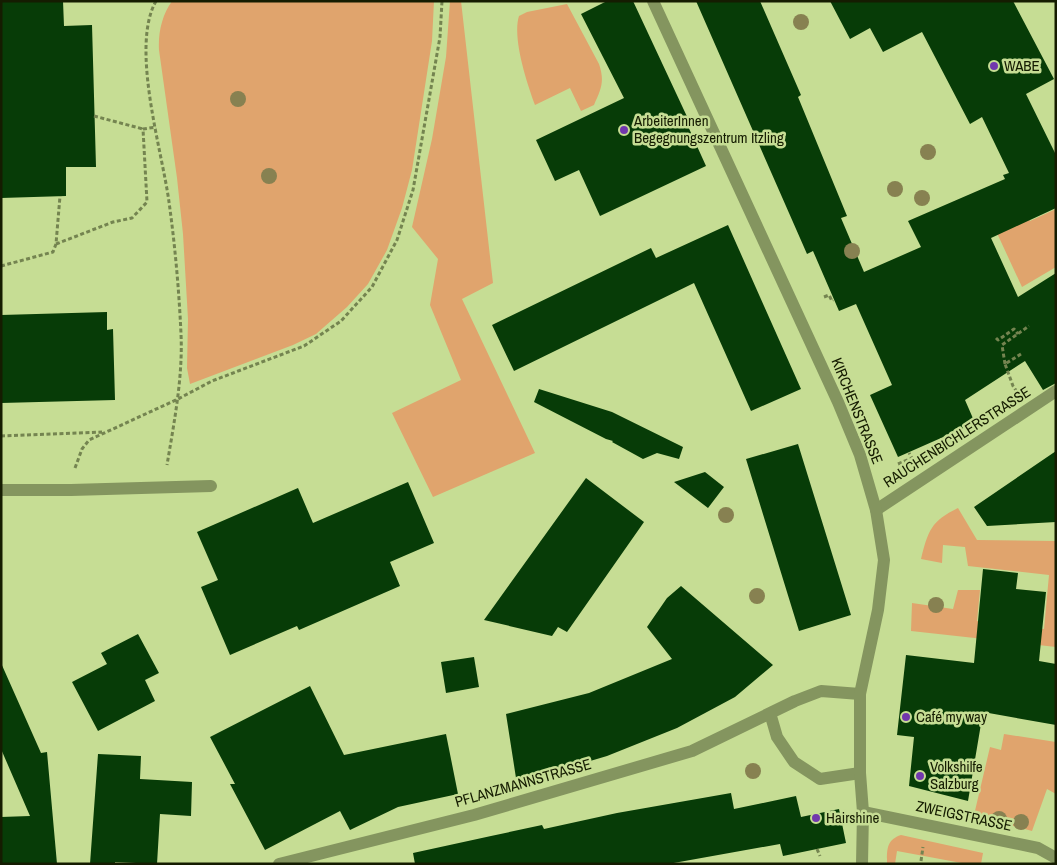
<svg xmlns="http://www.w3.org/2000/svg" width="1057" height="865" font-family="'Archivo Narrow',sans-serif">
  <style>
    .green { fill: #e0a46d }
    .building { fill: #073c07 }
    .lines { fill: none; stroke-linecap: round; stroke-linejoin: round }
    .path { stroke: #748450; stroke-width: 3; stroke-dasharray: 4 2.5; stroke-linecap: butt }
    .service { stroke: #84955f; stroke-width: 12 }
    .minor { stroke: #84955f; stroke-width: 12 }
    .tertiary { stroke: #84955f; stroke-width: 12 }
    .tree { fill: #878151 }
    .poi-dot { fill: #7137ad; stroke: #c6dd94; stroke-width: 2 }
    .labels { text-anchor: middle; stroke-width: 5; stroke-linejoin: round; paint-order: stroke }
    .poi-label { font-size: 15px; fill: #151c01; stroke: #c6dd94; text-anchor: start }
    .street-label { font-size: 15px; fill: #151c01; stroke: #c6dd94 }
  </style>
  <rect width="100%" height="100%" fill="#c6dd94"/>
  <path class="green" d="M172,1H434L432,41L412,170L402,208L387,250L368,284L347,307L316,334L293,345L190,384L187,368L188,319L183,234L177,178L159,50C158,33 162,15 172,1Z
    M450,1H461L493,283L462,299L535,453L433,497L392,413L461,380L430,305L438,259L412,227L432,139L446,57Z
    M567,4L599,64C605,82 601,89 594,105L581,111L570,88L535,105C527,83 512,38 519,16L527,12Z
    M1018,194L1030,221L1056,209V267L1022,287L996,231Z
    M958,508L977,540L1056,541V647L911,631L912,603L953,609L958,590H980L977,621L1044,629L1049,575L968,566L965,547L943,545L942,563L921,559C928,531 931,521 958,508Z
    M1004,734L1056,742V794L1047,789L1032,831L974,815L990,747L1001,750Z
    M901,835L983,853L981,864H967L897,851L895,864H887C887,850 886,840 901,835Z"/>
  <path class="building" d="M1,1H63L64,26L92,25L96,167H66V196L1,198Z
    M607,1H633L690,123L687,124L706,166L600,216L579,170L555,181L536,140L624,98L581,14Z
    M696,1H760L801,95L798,97L847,216L841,218L864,272L921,247L908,221L1005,179L1003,175L1009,173L982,117L970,124L922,32L883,52L870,28L850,39L830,1H1013L1054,79L1026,94L1056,155V208L991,238L1018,297L1056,273V383L1043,390L1025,361L965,400L975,423L898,457L870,395L892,385L856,304L839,311L813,251L807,254Z
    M728,225L801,389L751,411L694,283L514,371L492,325L651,248L656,258Z
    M107,312V330L113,329L115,400L1,403V315Z
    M539,389L612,412L683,447L679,459L657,453L643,459L612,442L613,441L606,439L534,402Z
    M798,444L851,615L799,631L746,459Z
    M1056,451V522L987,526L974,507Z
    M705,472L724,487L708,508L674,482Z
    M586,478L644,522L567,632L558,627L552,636L484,620Z
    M408,482L434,543L390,562L400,586L299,630L297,626L230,655L201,587L218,580L197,532L298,488L313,523Z
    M983,569L1018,573L1016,589L1046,592L1039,661L1056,664V725L983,712L968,801L909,786L914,737L897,735L906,655L974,663Z
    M681,586L773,665L735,697L677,728L607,756L570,767L569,766L516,778L506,714L589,693L672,659L647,627L667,598Z
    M138,634L159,673L145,680L155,701L98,731L72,682L107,664L101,653Z
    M474,657L479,687L446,693L441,662Z
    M1,663L41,753L47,752L57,864H1V817L30,816L1,749Z
    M310,686L344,755L446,734L458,794L398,807L350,830L340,811L265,850L230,784H235L210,737Z
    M98,754L141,756L140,779L192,782L191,816L160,814L157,864L115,862V864H90Z
    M731,793L734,809L796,796L801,817L839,809L846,843L783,856L780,844L668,864H415L413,853L491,836L542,825L544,829L617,813Z"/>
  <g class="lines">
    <path class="path" d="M156,1C130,47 162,150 169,202C175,245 179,290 181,334C183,377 174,423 167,465
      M94,116L143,129
      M56,244L113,222L132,218L147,202L143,129L156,127
      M1,266L53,252L56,244L60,196
      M824,297L829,295L832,301L833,300
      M996,338L998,340L1014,329L1018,334
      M1005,364L1002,345L1029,326
      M1017,392L1013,386L1005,364L1021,354
      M1,436L102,432
      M898,464L912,458L909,453
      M75,468L82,449L89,440L178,399L212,381L304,346L341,321L372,287L397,240L413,190L440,37L442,1
      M817,849L820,856
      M921,861L923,847"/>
    <path class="service" d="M1,490H71L211,486"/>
    <path class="minor" d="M876,510L1056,391
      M770,713L777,737L794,762L820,779L860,773
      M863,812L1038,848L1056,858
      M279,864L474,815L692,751L795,701L821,691L860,694"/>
    <path class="tertiary" d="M653,1L838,402L860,455L876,510L884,560L878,610L860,694V773L863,812L862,864"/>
  </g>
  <g class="tree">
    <circle cx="801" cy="22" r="8"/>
    <circle cx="238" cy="99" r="8"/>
    <circle cx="928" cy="152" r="8"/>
    <circle cx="269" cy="176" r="8"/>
    <circle cx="895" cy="189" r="8"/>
    <circle cx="922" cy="198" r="8"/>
    <circle cx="852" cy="251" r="8"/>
    <circle cx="726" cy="515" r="8"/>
    <circle cx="757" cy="596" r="8"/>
    <circle cx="936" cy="605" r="8"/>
    <circle cx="753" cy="771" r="8"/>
    <circle cx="999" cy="819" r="8"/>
    <circle cx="1021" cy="822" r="8"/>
  </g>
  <g class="poi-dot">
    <circle cx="994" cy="66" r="5"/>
    <circle cx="624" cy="130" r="5"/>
    <circle cx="906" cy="717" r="5"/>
    <circle cx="920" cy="776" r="5"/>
    <circle cx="816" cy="818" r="5"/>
  </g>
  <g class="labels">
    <g class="poi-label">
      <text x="1004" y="71">WABE</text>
      <text x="634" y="126">ArbeiterInnen<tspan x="634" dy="17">Begegnungszentrum Itzling</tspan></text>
      <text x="916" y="722">Café my way</text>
      <text x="930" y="772">Volkshilfe<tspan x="930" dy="17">Salzburg</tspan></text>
      <text x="826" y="823">Hairshine</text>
    </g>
    <g class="street-label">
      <text transform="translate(857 411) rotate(68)" y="5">KIRCHENSTRASSE</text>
      <text transform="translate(957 437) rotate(-33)" y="5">RAUCHENBICHLERSTRASSE</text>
      <text transform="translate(523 783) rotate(-16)" y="5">PFLANZMANNSTRASSE</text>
      <text transform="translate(964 816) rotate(12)" y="5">ZWEIGSTRASSE</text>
    </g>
  </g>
  <rect width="1057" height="865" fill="none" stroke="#151c01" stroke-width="5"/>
</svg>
